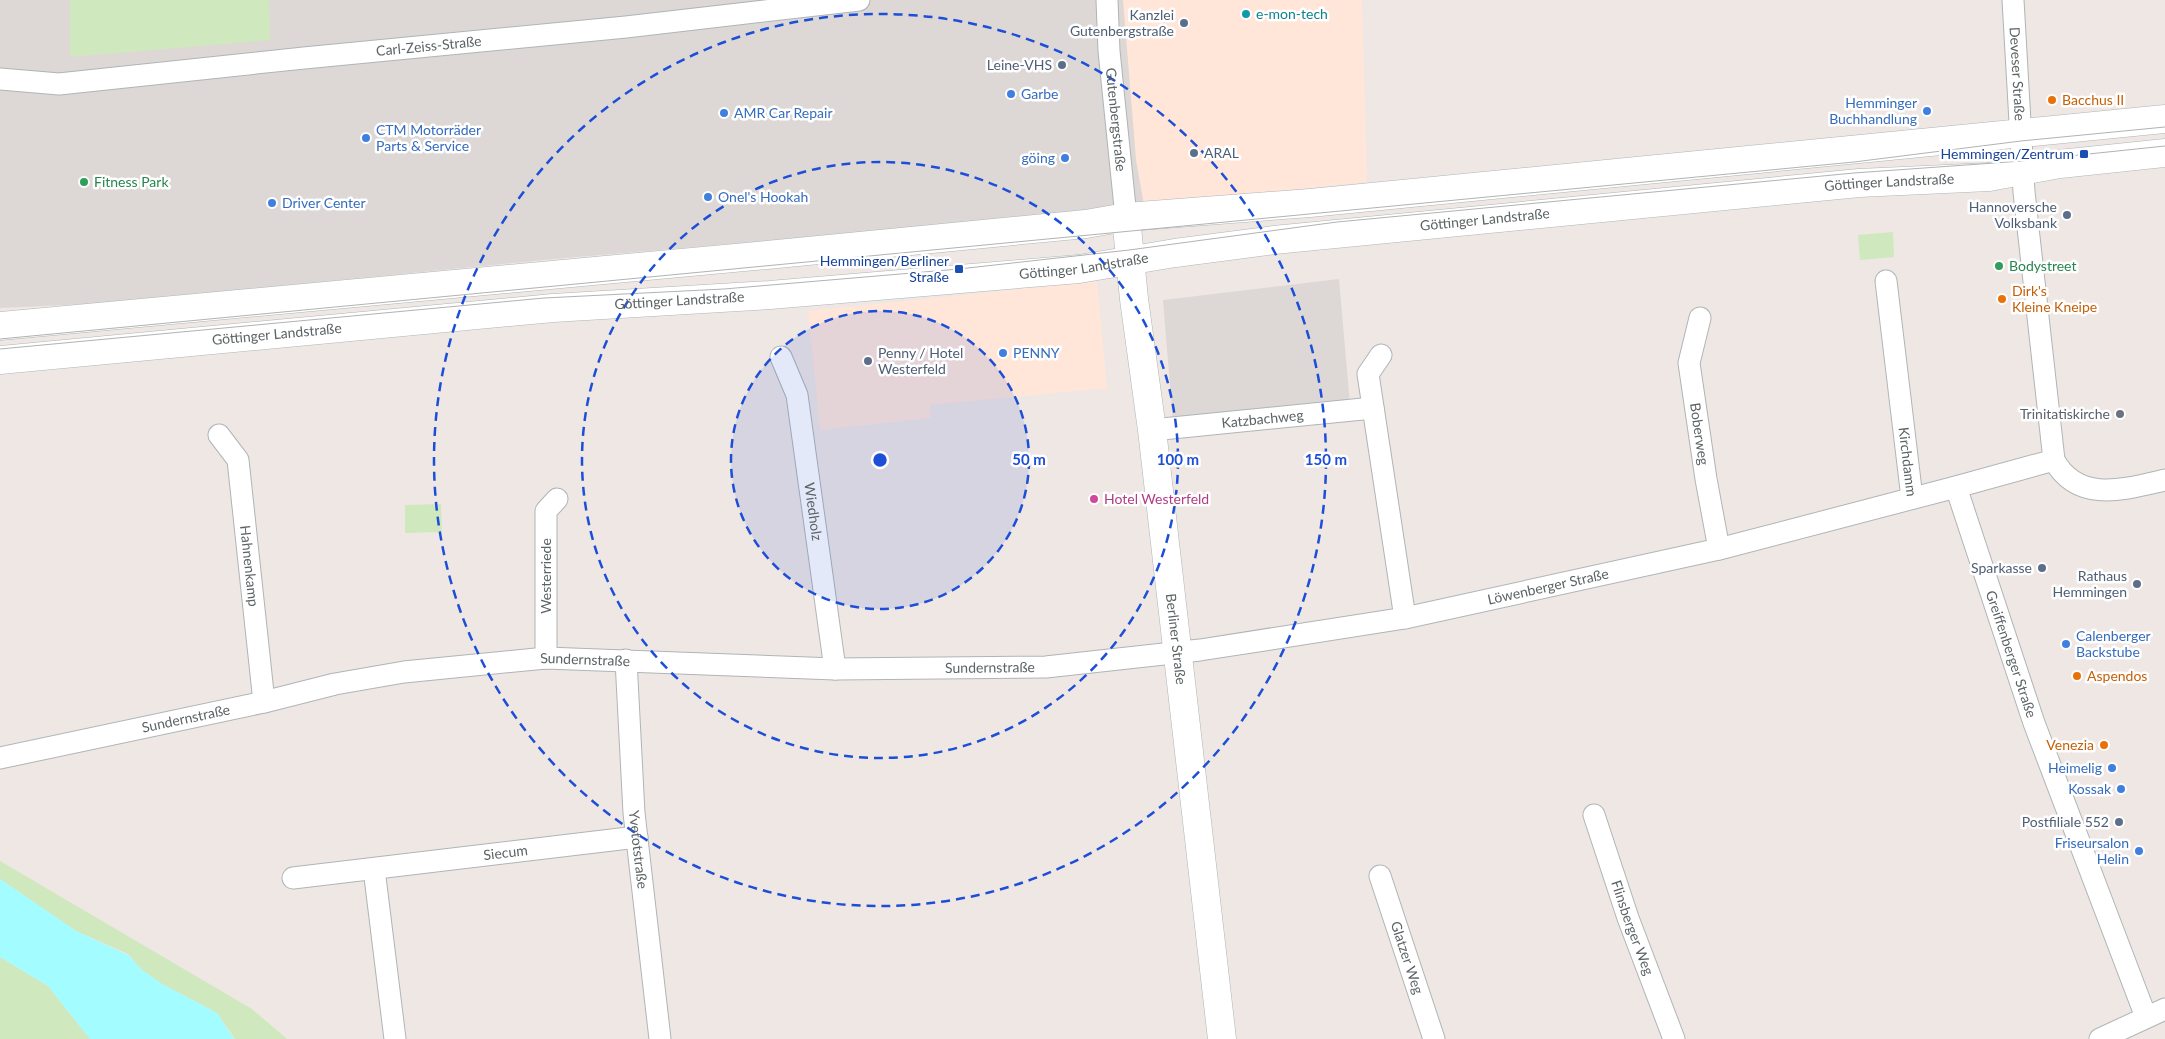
<svg xmlns="http://www.w3.org/2000/svg" width="2165" height="1039" font-family="Lato,sans-serif">
  <style>
    .commercial { fill: #ffe6d8 }
    .industrial { fill: #ddd8d6 }
    .green { fill: #cfe8be }
    .water { fill: #a3fcff }
    .lines { fill: none; stroke-linecap: round; stroke-linejoin: round }
    .street-casing { stroke: #afb5b7; stroke-width: 23 }
    .secondary-casing { stroke: #aeb5b7; stroke-width: 29 }
    .street { stroke: #fff; stroke-width: 21 }
    .secondary { stroke: #fff; stroke-width: 28 }
    .tram { stroke: #b1b2b3; stroke-width: 1 }
    .ring { fill: none; stroke: #1d4ed8; stroke-width: 2.5; stroke-dasharray: 9 6 }
    .culture-dot { fill: #0f9aa8; stroke: #fff; stroke-width: 2 }
    .service-dot { fill: #5c6f8a; stroke: #fff; stroke-width: 2 }
    .shop-dot { fill: #3f7fe0; stroke: #fff; stroke-width: 2 }
    .food-dot { fill: #e8710a; stroke: #fff; stroke-width: 2 }
    .transit-dot { fill: #1a4fb4; stroke: #fff; stroke-width: 2 }
    .leisure-dot { fill: #2e9e5b; stroke: #fff; stroke-width: 2 }
    .worship-dot { fill: #6b7280; stroke: #fff; stroke-width: 2 }
    .hotel-dot { fill: #d1479c; stroke: #fff; stroke-width: 2 }
    .labels { text-anchor: middle; stroke-width: 5; stroke-linejoin: round; paint-order: stroke }
    .culture-label { font-size: 14px; fill: #0d838f; stroke: #fff; text-anchor: start }
    .service-label { font-size: 14px; fill: #4e5e75; stroke: #fff; text-anchor: end }
    .street-label { font-size: 14px; fill: #5b6365; stroke: #fff }
    .shop-label { font-size: 14px; fill: #366cbe; stroke: #fff; text-anchor: start }
    .food-label { font-size: 14px; fill: #c56008; stroke: #fff; text-anchor: start }
    .transit-label { font-size: 14px; fill: #164399; stroke: #fff; text-anchor: end }
    .leisure-label { font-size: 14px; fill: #27864d; stroke: #fff; text-anchor: start }
    .worship-label { font-size: 14px; fill: #5b616d; stroke: #fff; text-anchor: end }
    .hotel-label { font-size: 14px; fill: #b23c85; stroke: #fff; text-anchor: start }
    .centre { fill: #1d4ed8; stroke: #fff; stroke-width: 2.5 }
    .ring-label { font-size: 15px; text-anchor: middle; font-weight: bold; fill: #1d4ed8; stroke: #fff; stroke-width: 5; stroke-linejoin: round; paint-order: stroke }
  </style>
  <rect width="100%" height="100%" fill="#efe7e3"/>
  <path class="commercial" d="M1123,0H1362L1367,182L1144,205L1136,160Z
    M1097,281L1107,388L930,405L931,418L820,430L808,311Z"/>
  <path class="industrial" d="M0,0H1123L1136,160L1144,205L928,227L554,259L108,303L0,308Z
    M1339,279L1350,405L1173,423L1163,300Z"/>
  <path class="green" d="M70,0H269L270,40L70,57Z
    M1893,232L1894,257L1860,260L1858,235Z
    M441,504L442,532L405,533V505Z
    M0,861L252,1009L287,1039H235L217,1013L162,984L141,969L128,954L76,931L0,879Z
    M0,957L48,986L90,1039H0Z"/>
  <path class="water" d="M0,879L76,931L128,955L141,969L162,984L217,1013L234,1039H90L48,986L0,957Z"/>
  <g class="lines">
    <defs>
      <g id="street">
        <path id="s1" d="M1107,0L1109,51L1126,217"/>
        <path id="s2" d="M2013,0L2024,192L2054,460C2078,504 2125,489 2165,480"/>
        <path id="s3" d="M0,79L59,84L304,58L626,27L859,0"/>
        <path id="s4" d="M1886,281L1912,498"/>
        <path id="s5" d="M1700,318L1689,363L1706,479L1719,549"/>
        <path d="M1381,355L1368,374L1405,618"/>
        <path id="s6" d="M781,357L797,395L835,669"/>
        <path id="s7" d="M1152,430L1373,408"/>
        <path id="s8" d="M219,435L238,460L264,702"/>
        <path id="s9" d="M1956,487L2034,723L2146,1017"/>
        <path d="M546,658V511L557,499"/>
        <path id="s10" d="M626,660L634,813L660,1039"/>
        <path id="s11" d="M0,758L264,702L335,684L404,672L546,658L835,669L1046,667L1200,650L1405,618L1719,549L1956,487L2054,460"/>
        <path id="s12" d="M1594,815L1628,918L1674,1039"/>
        <path d="M374,869L395,1039"/>
        <path id="s13" d="M1380,876L1434,1039"/>
        <path id="s14" d="M293,878L637,837"/>
        <path d="M2100,1039L2165,1009"/>
      </g>
      <g id="secondary">
        <path id="s15" d="M1126,217L1134,299L1152,430L1222,1039"/>
        <path d="M0,326L767,255L1086,224L1126,217L1310,203L2165,119"/>
        <path id="s16" d="M0,360L553,308L770,295L1079,269L1175,253L1274,240L1859,183L1989,177L2060,164L2165,153"/>
      </g>
    </defs>
    <use href="#street" class="street-casing"/>
    <use href="#secondary" class="secondary-casing"/>
    <use href="#street" class="street"/>
    <use href="#secondary" class="secondary"/>
    <path class="tram" d="M0,339L1854,162L2021,141L2165,127
      M0,349L544,298L724,289L959,269L1129,250L1337,222L1854,173L2022,161L2165,146"/>
  </g>
  <circle cx="880" cy="460" r="149" fill="#1d4ed8" fill-opacity=".12"/>
  <g class="ring">
    <circle cx="880" cy="460" r="149"/>
    <circle cx="880" cy="460" r="298"/>
    <circle cx="880" cy="460" r="446"/>
  </g>
  <circle class="culture-dot" cx="1246" cy="14" r="5"/>
  <g class="service-dot">
    <circle cx="1184" cy="23" r="5"/>
    <circle cx="1062" cy="65" r="5"/>
    <circle cx="1194" cy="153" r="5"/>
    <circle cx="2067" cy="215" r="5"/>
    <circle cx="868" cy="361" r="5"/>
    <circle cx="2042" cy="568" r="5"/>
    <circle cx="2137" cy="584" r="5"/>
    <circle cx="2119" cy="822" r="5"/>
  </g>
  <g class="shop-dot">
    <circle cx="1011" cy="94" r="5"/>
    <circle cx="1927" cy="111" r="5"/>
    <circle cx="724" cy="113" r="5"/>
    <circle cx="366" cy="138" r="5"/>
    <circle cx="1065" cy="158" r="5"/>
    <circle cx="708" cy="197" r="5"/>
    <circle cx="272" cy="203" r="5"/>
    <circle cx="1003" cy="353" r="5"/>
    <circle cx="2066" cy="644" r="5"/>
    <circle cx="2112" cy="768" r="5"/>
    <circle cx="2121" cy="789" r="5"/>
    <circle cx="2139" cy="851" r="5"/>
  </g>
  <g class="food-dot">
    <circle cx="2052" cy="100" r="5"/>
    <circle cx="2002" cy="299" r="5"/>
    <circle cx="2077" cy="676" r="5"/>
    <circle cx="2104" cy="745" r="5"/>
  </g>
  <g class="transit-dot">
    <rect x="2079" y="149" width="10" height="10" rx="2.5"/>
    <rect x="954" y="264" width="10" height="10" rx="2.5"/>
  </g>
  <g class="leisure-dot">
    <circle cx="84" cy="182" r="5"/>
    <circle cx="1999" cy="266" r="5"/>
  </g>
  <circle class="worship-dot" cx="2120" cy="414" r="5"/>
  <circle class="hotel-dot" cx="1094" cy="499" r="5"/>
  <g class="labels">
    <g class="culture-label">
      <text x="1256" y="19">e-mon-tech</text>
    </g>
    <g class="service-label">
      <text x="1174" y="20">Kanzlei<tspan x="1174" dy="16">Gutenbergstraße</tspan></text>
      <text x="1052" y="70">Leine-VHS</text>
      <text x="1204" y="158" text-anchor="start">ARAL</text>
      <text x="2057" y="212">Hannoversche<tspan x="2057" dy="16">Volksbank</tspan></text>
      <text x="878" y="358" text-anchor="start">Penny / Hotel<tspan x="878" dy="16">Westerfeld</tspan></text>
      <text x="2032" y="573">Sparkasse</text>
      <text x="2127" y="581">Rathaus<tspan x="2127" dy="16">Hemmingen</tspan></text>
      <text x="2109" y="827">Postfiliale 552</text>
    </g>
    <g class="street-label">
      <text dy="5" stroke="none"><textPath href="#s3" startOffset="431">Carl-Zeiss-Straße</textPath></text>
      <text dy="5" stroke="none"><textPath href="#s2" startOffset="74">Deveser Straße</textPath></text>
      <text dy="5" stroke="none"><textPath href="#s1" startOffset="120">Gutenbergstraße</textPath></text>
      <text dy="5" stroke="none"><textPath href="#s16" startOffset="1898">Göttinger Landstraße</textPath></text>
      <text dy="5" stroke="none"><textPath href="#s16" startOffset="1492">Göttinger Landstraße</textPath></text>
      <text dy="5" stroke="none"><textPath href="#s16" startOffset="1088">Göttinger Landstraße</textPath></text>
      <text dy="5" stroke="none"><textPath href="#s16" startOffset="682">Göttinger Landstraße</textPath></text>
      <text dy="5" stroke="none"><textPath href="#s16" startOffset="278">Göttinger Landstraße</textPath></text>
      <text dy="5" stroke="none"><textPath href="#s7" startOffset="111">Katzbachweg</textPath></text>
      <text dy="5" stroke="none"><textPath href="#s5" startOffset="118">Boberweg</textPath></text>
      <text dy="5" stroke="none"><textPath href="#s4" startOffset="182">Kirchdamm</textPath></text>
      <text dy="5" stroke="none"><textPath href="#s6" startOffset="159">Wiedholz</textPath></text>
      <text dy="5" stroke="none"><textPath href="#s8" startOffset="138">Hahnenkamp</textPath></text>
      <text transform="translate(546 576) rotate(-90)" y="5">Westerriede</text>
      <text dy="5" stroke="none"><textPath href="#s11" startOffset="1565">Löwenberger Straße</textPath></text>
      <text dy="5" stroke="none"><textPath href="#s15" startOffset="425">Berliner Straße</textPath></text>
      <text dy="5" stroke="none"><textPath href="#s9" startOffset="176">Greiffenberger Straße</textPath></text>
      <text dy="5" stroke="none"><textPath href="#s11" startOffset="595">Sundernstraße</textPath></text>
      <text dy="5" stroke="none"><textPath href="#s11" startOffset="1000">Sundernstraße</textPath></text>
      <text dy="5" stroke="none"><textPath href="#s11" startOffset="190">Sundernstraße</textPath></text>
      <text dy="5" stroke="none"><textPath href="#s10" startOffset="190">Yvetotstraße</textPath></text>
      <text dy="5" stroke="none"><textPath href="#s14" startOffset="214">Siecum</textPath></text>
      <text dy="5" stroke="none"><textPath href="#s12" startOffset="119">Flinsberger Weg</textPath></text>
      <text dy="5" stroke="none"><textPath href="#s13" startOffset="86">Glatzer Weg</textPath></text>
    </g>
    <g class="shop-label">
      <text x="1021" y="99">Garbe</text>
      <text x="1917" y="108" text-anchor="end">Hemminger<tspan x="1917" dy="16">Buchhandlung</tspan></text>
      <text x="734" y="118">AMR Car Repair</text>
      <text x="376" y="135">CTM Motorräder<tspan x="376" dy="16">Parts &amp; Service</tspan></text>
      <text x="1055" y="163" text-anchor="end">göing</text>
      <text x="718" y="202">Onel's Hookah</text>
      <text x="282" y="208">Driver Center</text>
      <text x="1013" y="358">PENNY</text>
      <text x="2076" y="641">Calenberger<tspan x="2076" dy="16">Backstube</tspan></text>
      <text x="2102" y="773" text-anchor="end">Heimelig</text>
      <text x="2111" y="794" text-anchor="end">Kossak</text>
      <text x="2129" y="848" text-anchor="end">Friseursalon<tspan x="2129" dy="16">Helin</tspan></text>
    </g>
    <g class="food-label">
      <text x="2062" y="105">Bacchus II</text>
      <text x="2012" y="296">Dirk's<tspan x="2012" dy="16">Kleine Kneipe</tspan></text>
      <text x="2087" y="681">Aspendos</text>
      <text x="2094" y="750" text-anchor="end">Venezia</text>
    </g>
    <g class="transit-label">
      <text x="2074" y="159">Hemmingen/Zentrum</text>
      <text x="949" y="266">Hemmingen/Berliner<tspan x="949" dy="16">Straße</tspan></text>
    </g>
    <g class="leisure-label">
      <text x="94" y="187">Fitness Park</text>
      <text x="2009" y="271">Bodystreet</text>
    </g>
    <g class="worship-label">
      <text x="2110" y="419">Trinitatiskirche</text>
    </g>
    <g class="hotel-label">
      <text x="1104" y="504">Hotel Westerfeld</text>
    </g>
  </g>
  <circle cx="880" cy="460" r="8" class="centre"/>
  <g class="ring-label">
    <text x="1029" y="465">50 m</text>
    <text x="1178" y="465">100 m</text>
    <text x="1326" y="465">150 m</text>
  </g>
</svg>
